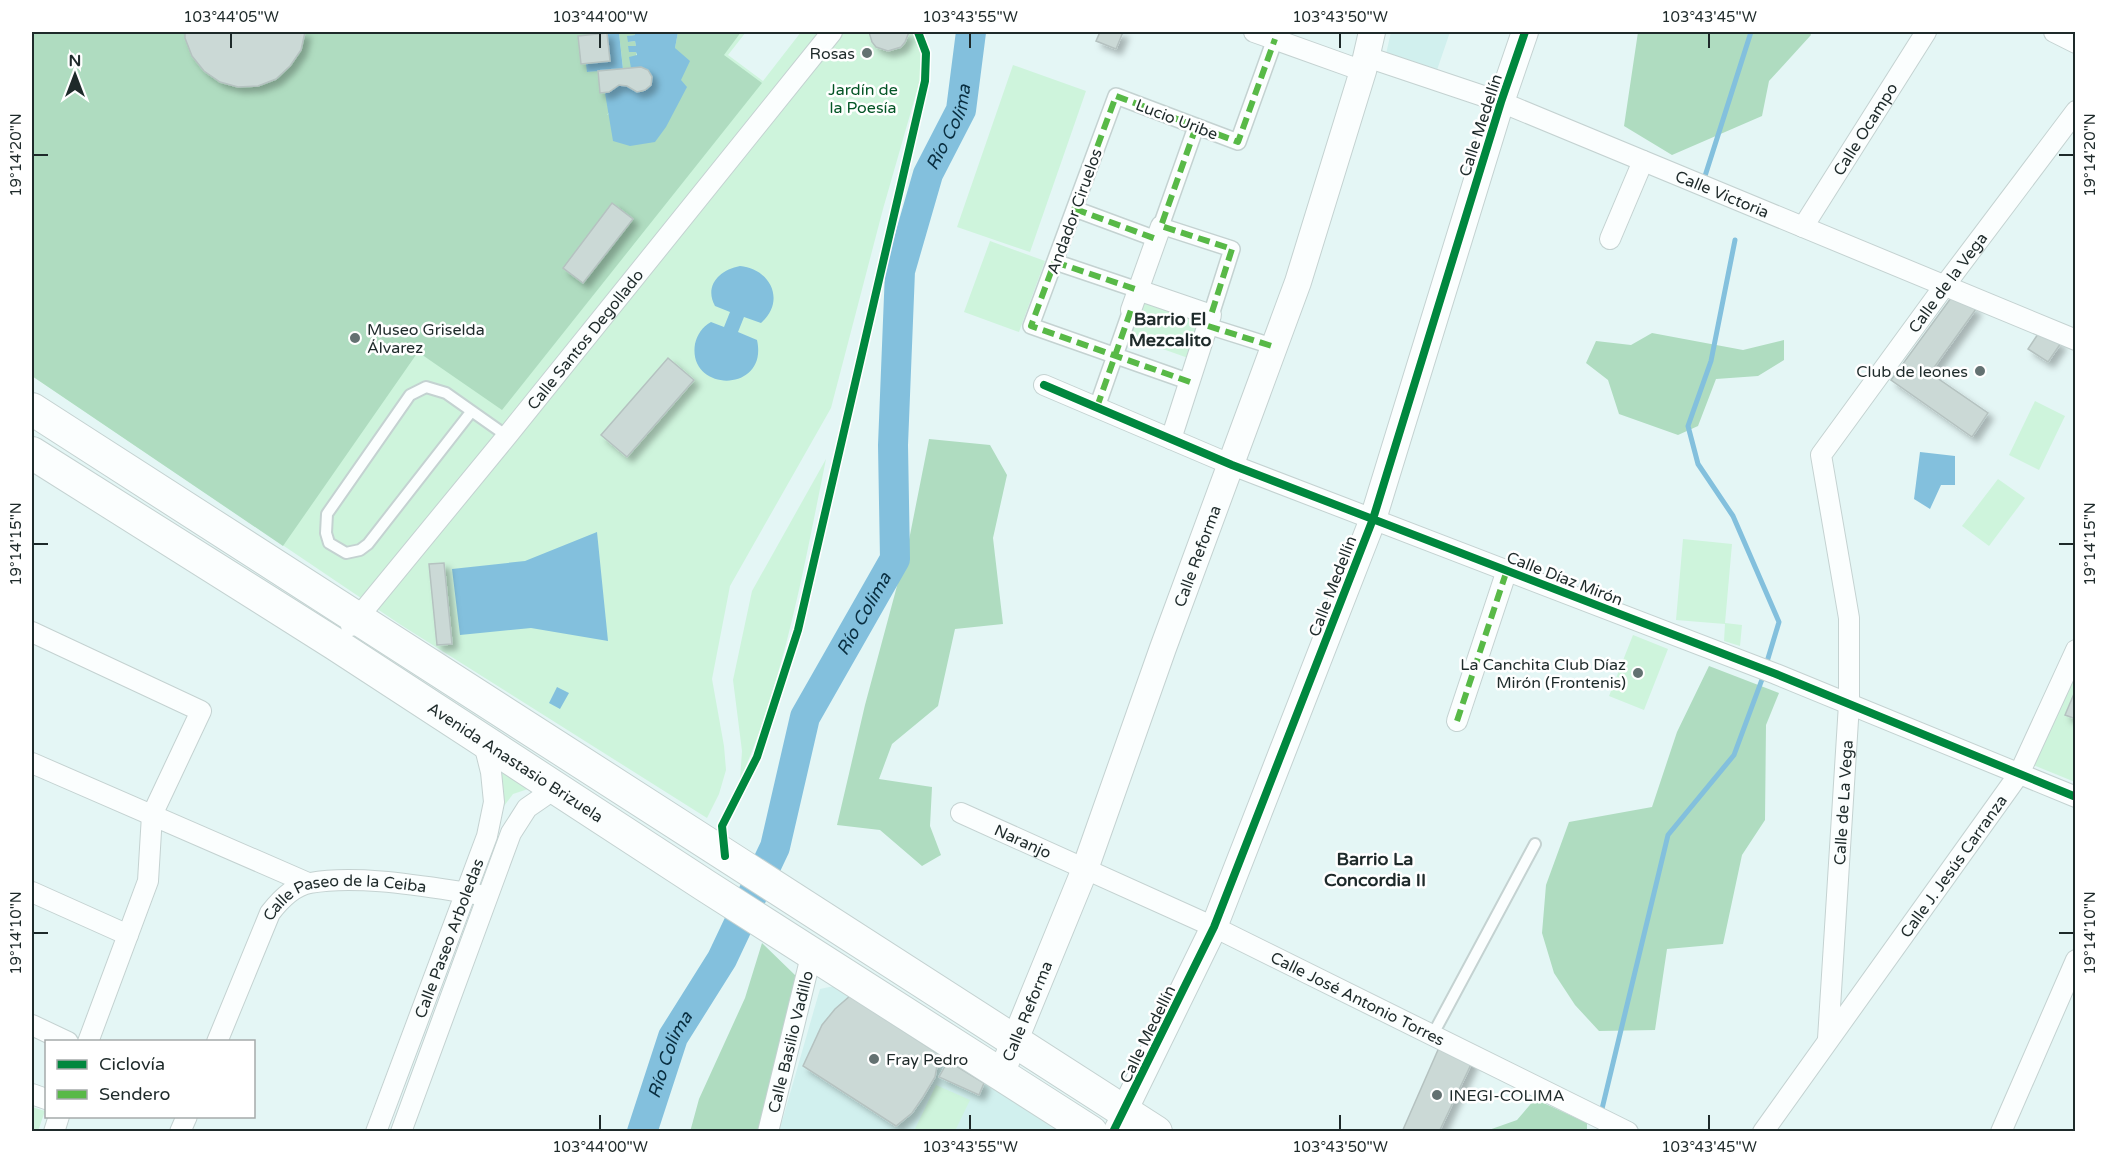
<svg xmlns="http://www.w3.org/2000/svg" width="2107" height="1163" font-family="'Varela Round',sans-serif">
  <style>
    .built { fill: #d1f0ee }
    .green { fill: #cef4dc }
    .forest { fill: #afdcc0 }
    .water { fill: #83c0dd }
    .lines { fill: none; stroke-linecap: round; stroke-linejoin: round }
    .stream { stroke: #83c0dd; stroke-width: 5 }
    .river { stroke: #83c0dd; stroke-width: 30 }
    .building { fill: #cbd9d6; stroke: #b5c2c0; stroke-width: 1.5; filter: url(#shadow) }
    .service-casing { stroke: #c4d2d1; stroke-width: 14 }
    .pedestrian-casing { stroke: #c4d2d1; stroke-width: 18 }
    .minor-casing { stroke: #c4d2d1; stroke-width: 22 }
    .tertiary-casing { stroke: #c4d2d1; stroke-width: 28 }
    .primary-casing { stroke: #c4d2d1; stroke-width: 34 }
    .service { stroke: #fbfefe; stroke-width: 10 }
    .pedestrian { stroke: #fbfefe; stroke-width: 15 }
    .minor { stroke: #fbfefe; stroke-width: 20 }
    .tertiary { stroke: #fbfefe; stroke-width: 26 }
    .primary { stroke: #fbfefe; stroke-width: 32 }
    .quiet { stroke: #58b947; stroke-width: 6; stroke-dasharray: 12 6; stroke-linecap: butt }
    .cycleway-casing { stroke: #fff; stroke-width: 11 }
    .cycleway { stroke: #00873e; stroke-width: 8 }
    .ticks { fill: none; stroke: #1e2a2a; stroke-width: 2 }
    .poi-dot { fill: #637171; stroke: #fff; stroke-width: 2 }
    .labels { text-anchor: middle; stroke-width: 5; stroke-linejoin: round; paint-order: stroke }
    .poi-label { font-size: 16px; fill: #1e2a2a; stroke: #fff; text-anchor: end }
    .park-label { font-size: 16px; fill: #045526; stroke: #fff }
    .street-label { font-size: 16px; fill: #1e2a2a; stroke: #fff }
    .water-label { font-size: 18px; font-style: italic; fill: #092e40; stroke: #fff }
    .neighbourhood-label { font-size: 18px; font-weight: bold; fill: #1e2a2a; stroke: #fff }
    .neatline { fill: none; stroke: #1e2a2a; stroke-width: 2 }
    .ticks-label { font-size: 15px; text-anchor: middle; fill: #1e2a2a }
  </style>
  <defs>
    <filter id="shadow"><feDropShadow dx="5.5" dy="5.5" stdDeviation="3" flood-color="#0004"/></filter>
  </defs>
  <rect width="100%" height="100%" fill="#e4f6f5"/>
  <path class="built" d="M1391,32H1450L1437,70L1386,54Z
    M834,986L1061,1132H779L820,989Z"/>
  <path class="green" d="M32,32H746L728,55L763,81L801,32H923L920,80L883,209L831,408L730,586L712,679L724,746L726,770L719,794L707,818L401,625L32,376Z
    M1013,65L1086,91L1030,252L957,227Z
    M990,241L1045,261L1019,332L964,312Z
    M1140,296L1205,319L1191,359L1126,336Z
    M2035,401L2065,416L2039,470L2009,455Z
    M826,459C804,567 785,678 740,780L742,751L733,680L752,591Z
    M1998,479L2025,498L1989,546L1962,526Z
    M1683,539L1732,544L1725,623L1742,625L1740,646L1724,641L1725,624L1676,620Z
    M1633,635L1668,649L1644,710L1609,696Z
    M2075,670V782L2031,764Z
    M499,771L528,789L513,794L504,806L503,785Z
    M936,1085L970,1100L955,1131H914Z
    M32,1107L45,1111L38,1131H32Z"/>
  <path class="forest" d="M32,32H590V35L607,33L610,61L587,64L588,72L623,68L619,33L634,32L635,35L628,36V42L635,41L636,46L628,47L636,51V67L644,68L650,73L651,85L642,92L633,90L627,86L607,115L681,81L675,48L678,32H741L724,55L762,83L502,410L418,352L283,546L32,376Z
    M1638,32H1810L1811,35L1769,81L1762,116L1672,155L1624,126Z
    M1652,333L1743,350L1784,340V360L1758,376L1716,379L1698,426L1678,435L1619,414L1608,380L1586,363L1596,341L1631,345Z
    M929,439L990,445L1007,475L993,538L1003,624L955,629L938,706L892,744L879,779L932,787L930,826L941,855L922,866L880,830L837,825L865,705L908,545Z
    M1709,666L1779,693L1766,725L1765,820L1742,855L1723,944L1667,949L1655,1030L1599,1031L1575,1005L1554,973L1542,933L1546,885L1569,822L1652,807L1677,732Z
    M762,943L797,977L758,1131L690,1132L699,1099L745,998Z
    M1535,1099L1587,1123V1131H1486L1517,1120Z"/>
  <path class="water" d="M590,32H630L619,33L623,69L587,72L586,64L610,61L607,33L590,35Z
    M634,32H678L675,48L690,61L681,80L687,87L666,127L655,142L630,146L613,141L605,93C609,91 614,86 618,85C626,83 634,91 642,92L651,84C654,70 643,67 631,68L629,57L637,55L636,52H629L628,46H636L635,41L628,42L627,36L635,35Z
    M740,266C771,269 786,301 761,323L744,317L738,332L757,340C769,394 687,393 695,344C697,335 702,327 711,322L724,327L730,312L715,306C704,286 719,270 740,266Z
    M1920,452L1955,456V485H1941L1930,509L1914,499Z
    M597,532L608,641L531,628L460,635L452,569L525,561Z
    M557,687L569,693L560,709L549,703Z"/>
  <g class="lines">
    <path class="stream" d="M1705,176L1751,32
      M1735,240L1711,361L1688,426L1698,464L1733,516L1779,622L1766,665
      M1601,1113L1668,835L1734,755L1764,674"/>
    <path class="river" id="s1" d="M642,1132L673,1037L722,959L775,847L805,717L895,559L893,445L900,271L928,174L961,110L971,32"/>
  </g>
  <path class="building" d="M185,32H305L301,50L290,66L276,79L258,86L238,87L220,82L204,71L192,56L185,38Z
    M869,32H909L905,42L901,47L888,51L876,47L872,42Z
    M1100,32H1123L1116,49L1096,41Z
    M607,33L610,61L581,64L578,36Z
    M641,67L648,70L652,77L651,85L645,90L637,92L627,86L619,85L609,92L600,93L598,71Z
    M612,203L633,219L583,283L563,268Z
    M1951,298L1976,309L1930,373L1988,413L1972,437L1891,380Z
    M2038,334L2061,343L2048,362L2028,349Z
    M668,358L694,380L627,457L601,435Z
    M444,563L452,644L437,645L429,564Z
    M2076,689V719L2065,715Z
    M850,996L939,1054L935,1077L923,1097L912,1113L896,1126L803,1066L822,1025L835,1009Z
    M1441,1043L1474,1058L1439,1132H1402Z
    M948,1061L984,1083L979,1095L939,1077Z"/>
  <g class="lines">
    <defs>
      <path id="service" d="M471,412L368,544L360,550L346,553L329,543L326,533L327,514L410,395L426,387L446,393L507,436
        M1432,1036L1535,844"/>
      <path id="pedestrian" d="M1196,127L1161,226L1232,249L1211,315
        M1075,209L1156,239
        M1055,262L1138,290
        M1208,326L1275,347
        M1190,382L1031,326L1116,96L1238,142L1275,39
        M1097,407L1131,310"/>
      <g id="minor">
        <path d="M1254,32L1363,71"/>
        <path d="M2054,32L2076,43"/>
        <path id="s2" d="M1367,57L1501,102L2076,340"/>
        <path id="s3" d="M1803,227L1926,32"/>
        <path d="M1610,239L1643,161"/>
        <path d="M1138,290L1211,315L1171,439"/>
        <path d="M1131,310L1161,226"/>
        <path d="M1044,385L1232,465L1776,674L2076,797"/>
        <path id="s4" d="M351,626L507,436L832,32"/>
        <path d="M32,632L201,711L152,815L148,881L88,1042"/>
        <path d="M1457,721L1507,570"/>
        <path d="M32,763L308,883"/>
        <path id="s5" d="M961,813L1214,927L1628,1132"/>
        <path d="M32,892L128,935"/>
        <path d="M32,1025L68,1042"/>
        <path id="s6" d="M1828,1039L1849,704V618L1821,455L1945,285L2076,111"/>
        <path id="s7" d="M217,1042L270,913C280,900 293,886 310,883C359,874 427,887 476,894"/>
        <path d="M32,1094L46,1099"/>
        <path d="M54,1132L59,1116"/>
        <path d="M180,1132L187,1116"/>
        <path id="s8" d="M376,1132L487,836L494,802L491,772L483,740"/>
        <path d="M401,1132L511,833L527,808L556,788"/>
        <path id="s9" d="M768,1132L812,952"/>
        <path d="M1113,1132L1124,1111"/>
        <path id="s10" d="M1763,1132L2019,774L2076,650"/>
        <path d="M2001,1132L2076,960"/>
      </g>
      <g id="tertiary">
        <path id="s11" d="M1001,1074L1085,869L1163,648L1298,282L1363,71L1372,32"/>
        <path d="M1124,1111L1214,927L1373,519L1501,102L1525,32"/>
      </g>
      <g id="primary">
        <path d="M32,409L1156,1132"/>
        <path id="s12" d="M32,453L335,644L706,886L1091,1132"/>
      </g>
    </defs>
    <use href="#service" class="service-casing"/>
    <use href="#pedestrian" class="pedestrian-casing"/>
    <use href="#minor" class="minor-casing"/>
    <use href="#tertiary" class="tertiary-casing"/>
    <use href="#primary" class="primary-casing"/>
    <use href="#service" class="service"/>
    <use href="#pedestrian" class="pedestrian"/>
    <use href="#minor" class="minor"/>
    <use href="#tertiary" class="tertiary"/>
    <use href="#primary" class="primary"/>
    <path class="quiet" d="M1196,127L1161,226L1232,249L1211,315
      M1075,209L1156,239
      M1055,262L1138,290
      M1208,326L1275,347
      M1190,382L1031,326L1116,96L1238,142L1275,39
      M1097,407L1131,310
      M1457,721L1507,570"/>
    <defs>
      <path id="cycleway" d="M1044,385L1232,465L1776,674L2076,797
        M725,856L722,826L757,757L798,630L925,81L926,53L918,32
        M1113,1132L1214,927L1373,519L1501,102L1525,32"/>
    </defs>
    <use href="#cycleway" class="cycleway-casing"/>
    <use href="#cycleway" class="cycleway"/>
  </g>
  <path class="ticks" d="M231,33V48M600,33V48M970,33V48M1340,33V48M1709,33V48M33,155H48M2059,155H2074M33,544H48M2059,544H2074M33,933H48M2059,933H2074M600,1115V1130M970,1115V1130M1340,1115V1130M1709,1115V1130"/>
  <g class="poi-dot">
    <circle cx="867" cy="53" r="6"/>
    <circle cx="355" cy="338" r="6"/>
    <circle cx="1980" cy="371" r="6"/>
    <circle cx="1638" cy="673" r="6"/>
    <circle cx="874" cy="1059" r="6"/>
    <circle cx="1437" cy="1095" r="6"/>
  </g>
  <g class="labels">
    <g class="poi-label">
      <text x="855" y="59">Rosas</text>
      <text x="367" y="335" text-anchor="start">Museo Griselda<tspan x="367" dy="18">Álvarez</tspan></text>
      <text x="1968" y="377">Club de leones</text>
      <text x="1626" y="670">La Canchita Club Díaz<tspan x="1626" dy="18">Mirón (Frontenis)</tspan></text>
      <text x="886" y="1065" text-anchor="start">Fray Pedro</text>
      <text x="1449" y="1101" text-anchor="start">INEGI-COLIMA</text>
    </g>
    <g class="park-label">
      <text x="863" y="95">Jardín de<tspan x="863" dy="18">la Poesía</tspan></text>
    </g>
    <g class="street-label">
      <text transform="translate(1177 119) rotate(21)" y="6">Lucio Uribe</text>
      <text transform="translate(1480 125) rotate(-72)" y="6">Calle Medellín</text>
      <text dy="6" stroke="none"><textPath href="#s3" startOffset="116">Calle Ocampo</textPath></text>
      <text dy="6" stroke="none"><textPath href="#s2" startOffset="381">Calle Victoria</textPath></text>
      <text transform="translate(1074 211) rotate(-70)" y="6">Andador Ciruelos</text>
      <text dy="6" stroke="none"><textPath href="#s6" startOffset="801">Calle de la Vega</textPath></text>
      <text dy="6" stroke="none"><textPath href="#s4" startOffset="370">Calle Santos Degollado</textPath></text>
      <text dy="6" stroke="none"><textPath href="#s11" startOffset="554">Calle Reforma</textPath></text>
      <text transform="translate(1565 578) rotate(21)" y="6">Calle Díaz Mirón</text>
      <text transform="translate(1332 586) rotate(-69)" y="6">Calle Medellín</text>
      <text dy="6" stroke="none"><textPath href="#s12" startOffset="574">Avenida Anastasio Brizuela</textPath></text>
      <text dy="6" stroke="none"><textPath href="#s6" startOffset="237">Calle de La Vega</textPath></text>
      <text dy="6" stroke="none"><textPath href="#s5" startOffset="68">Naranjo</textPath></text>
      <text dy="6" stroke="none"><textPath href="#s10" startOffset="327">Calle J. Jesús Carranza</textPath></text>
      <text dy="6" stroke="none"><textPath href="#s7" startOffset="220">Calle Paseo de la Ceiba</textPath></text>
      <text dy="6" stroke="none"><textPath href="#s8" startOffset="207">Calle Paseo Arboledas</textPath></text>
      <text dy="6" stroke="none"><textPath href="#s5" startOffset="438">Calle José Antonio Torres</textPath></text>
      <text dy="6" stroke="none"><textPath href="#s11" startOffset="68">Calle Reforma</textPath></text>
      <text transform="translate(1147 1034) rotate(-64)" y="6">Calle Medellín</text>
      <text dy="6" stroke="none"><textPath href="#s9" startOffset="93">Calle Basilio Vadillo</textPath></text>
    </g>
    <g class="water-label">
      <text dy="6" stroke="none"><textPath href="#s1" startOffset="1072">Río Colima</textPath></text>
      <text dy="6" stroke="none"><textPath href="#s1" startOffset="568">Río Colima</textPath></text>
      <text dy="6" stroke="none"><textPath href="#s1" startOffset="82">Río Colima</textPath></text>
    </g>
    <g class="neighbourhood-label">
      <text x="1170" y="325">Barrio El<tspan x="1170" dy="21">Mezcalito</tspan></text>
      <text x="1375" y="865">Barrio La<tspan x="1375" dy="21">Concordia II</tspan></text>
    </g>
  </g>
  <rect width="2107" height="1163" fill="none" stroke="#ffffff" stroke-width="66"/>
  <rect x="45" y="1040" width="210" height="78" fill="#ffffff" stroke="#a5aaaa" stroke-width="1.5"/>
  <rect x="57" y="1060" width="30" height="9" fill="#00873e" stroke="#a5aaaa" stroke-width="1.5"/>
  <text x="99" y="1070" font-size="18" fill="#1e2a2a">Ciclovía</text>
  <rect x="57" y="1090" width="30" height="9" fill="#58b947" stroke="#a5aaaa" stroke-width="1.5"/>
  <text x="99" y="1100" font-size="18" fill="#1e2a2a">Sendero</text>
  <g transform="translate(75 75)" stroke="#ffffff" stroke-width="4.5" paint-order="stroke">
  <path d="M0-4.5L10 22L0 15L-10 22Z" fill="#1e2a2a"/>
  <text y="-9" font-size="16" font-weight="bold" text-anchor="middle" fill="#1e2a2a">N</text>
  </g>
  <rect x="33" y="33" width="2041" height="1097" class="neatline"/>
  <g class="ticks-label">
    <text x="231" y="22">103°44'05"W</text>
    <text x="600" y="22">103°44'00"W</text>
    <text x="970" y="22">103°43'55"W</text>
    <text x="1340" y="22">103°43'50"W</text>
    <text x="1709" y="22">103°43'45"W</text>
    <text transform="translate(16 155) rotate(-90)" y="5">19°14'20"N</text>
    <text transform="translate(2090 155) rotate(-90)" y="5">19°14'20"N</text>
    <text transform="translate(16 544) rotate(-90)" y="5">19°14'15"N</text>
    <text transform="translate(2090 544) rotate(-90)" y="5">19°14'15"N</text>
    <text transform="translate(16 933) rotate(-90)" y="5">19°14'10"N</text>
    <text transform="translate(2090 933) rotate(-90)" y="5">19°14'10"N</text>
    <text x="600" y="1152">103°44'00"W</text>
    <text x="970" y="1152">103°43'55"W</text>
    <text x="1340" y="1152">103°43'50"W</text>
    <text x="1709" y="1152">103°43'45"W</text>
  </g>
</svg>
